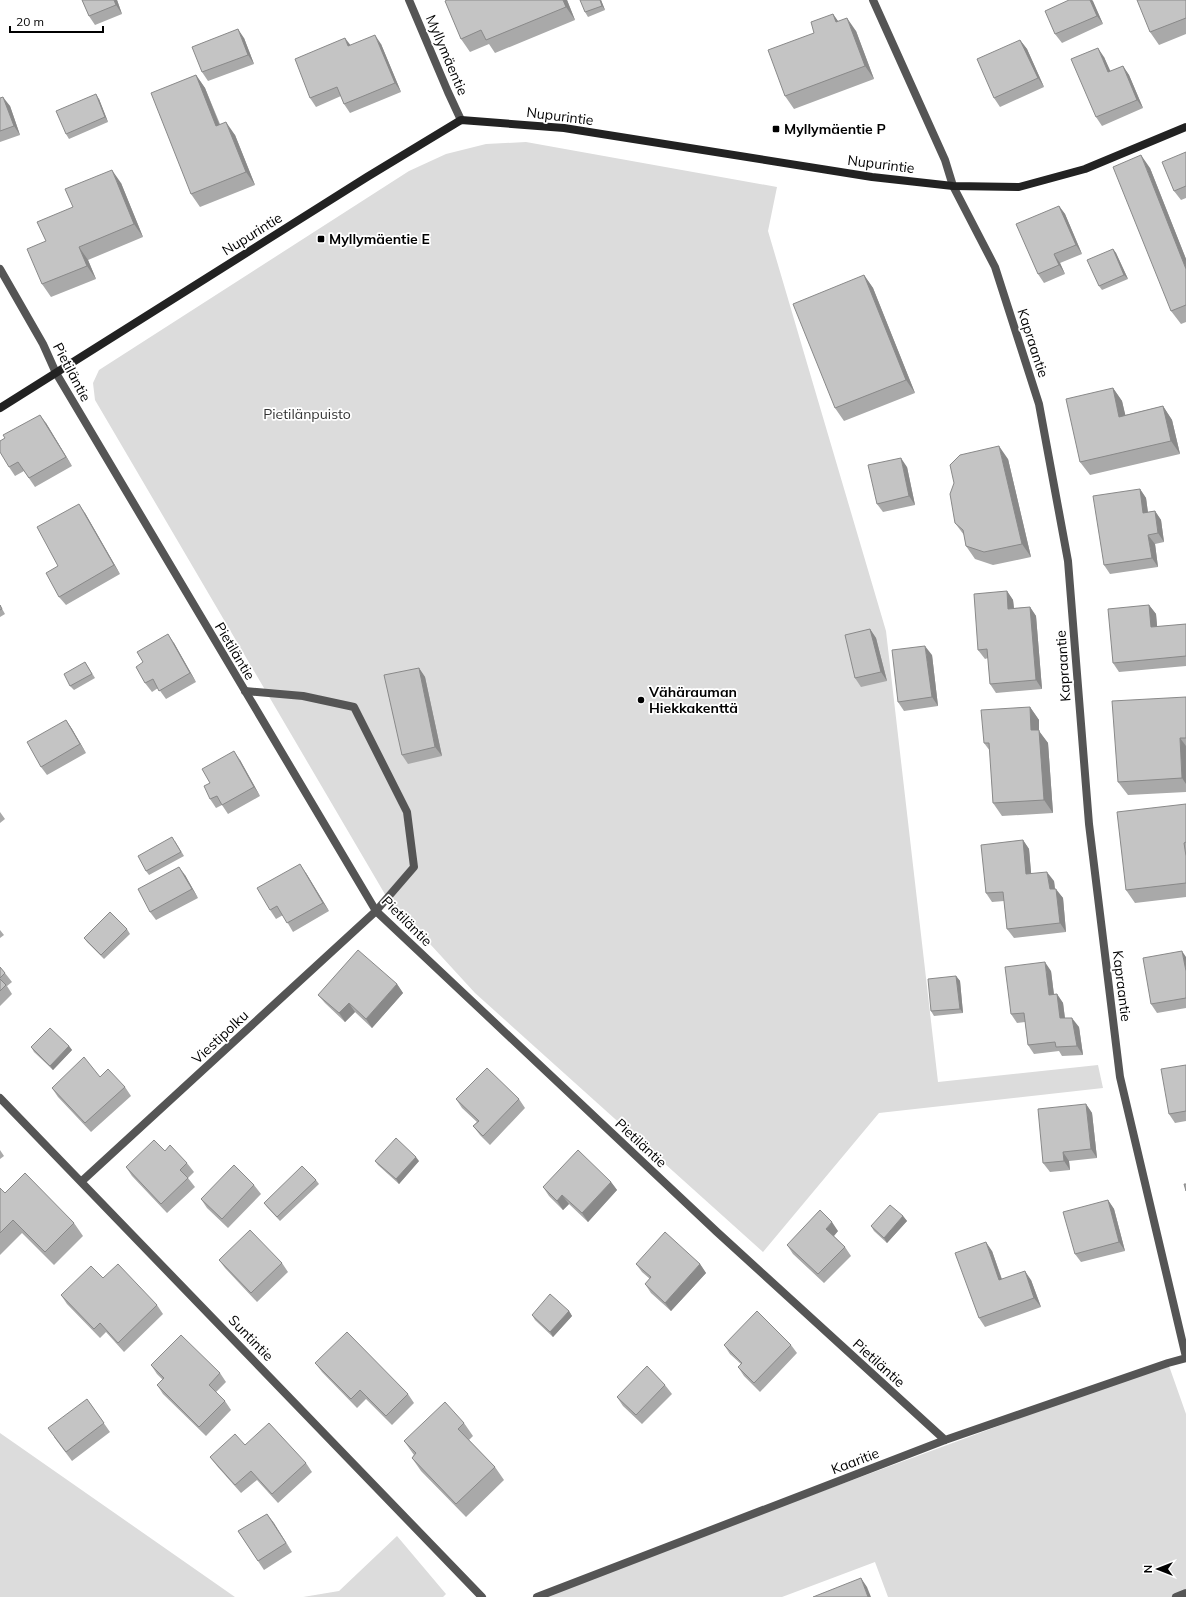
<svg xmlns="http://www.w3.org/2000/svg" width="1186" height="1597" font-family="Mulish,sans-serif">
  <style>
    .green { fill: #dcdcdc }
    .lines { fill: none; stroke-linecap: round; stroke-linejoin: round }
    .lane { stroke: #555; stroke-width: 8 }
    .street { stroke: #555; stroke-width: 8 }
    .secondary { stroke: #222; stroke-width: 8 }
    .wall { fill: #a9a9a9 }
    .shaded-wall { fill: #898989 }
    .building { fill: #c4c4c4; stroke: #898989 }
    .poi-dot { fill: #000; stroke: #fff; stroke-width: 1.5 }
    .labels { text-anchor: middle; stroke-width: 3.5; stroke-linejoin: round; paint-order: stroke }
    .street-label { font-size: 14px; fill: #000; stroke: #fff }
    .poi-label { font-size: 14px; font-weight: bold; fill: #000; stroke: #fff; text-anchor: start }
    .park-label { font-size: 14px; fill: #333; stroke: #fff }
  </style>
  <rect width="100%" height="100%" fill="#fff"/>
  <path class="green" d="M526,142L777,187L768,231L886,631L938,1082L1098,1065L1103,1088L879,1113L763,1252L475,993L386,896L95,400L93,383L99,370L409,171L446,154L486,144Z
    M1168,1363L1186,1414V1593L1176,1597H888L875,1562L782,1597H537Z
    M0,1433L235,1597H0Z
    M397,1536L446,1594L443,1597H303L339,1591Z"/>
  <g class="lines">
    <path class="lane" d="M245,691L303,696L354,707L407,812L414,867L376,911"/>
    <path class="street" d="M409,0L448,92L461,120
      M873,0L945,160L953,186L995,267L1039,404L1068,561L1089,824L1120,1077L1186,1357
      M0,269L43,344L56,373L376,911L717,1232L945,1440
      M0,1098L482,1597
      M82,1181L376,911
      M537,1597L945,1440L1168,1363L1186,1358
      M1176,1597L1186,1593"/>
    <path class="secondary" d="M0,408L367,177L461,120L564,128L872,177L953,186L1019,187L1085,169L1186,127"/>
  </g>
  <path class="wall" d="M82,0H117L122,14L95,25L89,16Z
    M447,0H567L575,20L495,53L489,44L470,52L461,39Z
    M601,0L605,10L588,17L585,12Z
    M1069,0H1092L1103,24L1062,43L1055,34Z
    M1186,0V34L1159,45L1150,32Z
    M833,14L838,21L856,31L874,79L794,109L785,96L814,33Z
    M244,38L254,64L208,81L202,72Z
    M1020,40L1027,49L1044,87L1000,107L994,98Z
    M381,44L401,92L350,113L344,104L341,96L316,107L310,98L350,45Z
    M1104,57L1110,72L1123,66L1129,75L1143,108L1102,126L1096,117Z
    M196,75L205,88L220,124L235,135L255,185L200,207L191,194Z
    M0,98L10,106L20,135L0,142Z
    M99,99L108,122L69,139L66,134Z
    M1186,152V198L1181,200L1174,191Z
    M1150,168L1186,259V322L1181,324L1171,311Z
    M121,183L143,237L88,260L96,279L51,297L42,284L46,241Z
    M1059,206L1065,214L1082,254L1060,263L1065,274L1044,283L1038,274Z
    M1113,249L1116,253L1128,279L1102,290L1099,286Z
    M864,275L873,288L915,393L844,421L835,408Z
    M1113,388L1122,401L1125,415L1163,406L1172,420L1180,454L1090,475L1080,462Z
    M46,423L72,466L35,487L24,471L15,476L9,467Z
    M1008,459L1031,557L993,565L975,559L966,546L964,535L955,523L954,483Z
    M907,467L915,505L883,512L877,504Z
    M1140,489L1146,498L1148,512L1155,511L1161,520L1164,542L1155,544L1158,567L1110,574L1104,565Z
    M85,513L120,574L66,605L59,597L58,566Z
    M1007,591L1013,600L1014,608L1030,607L1036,616L1042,689L996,693L990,684L988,658L985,659L978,650Z
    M0,605L5,614L0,617Z
    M1149,605L1156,614L1157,627L1186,624V666L1119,672L1113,663Z
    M870,629L876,638L887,681L861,687L855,678Z
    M174,643L196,682L166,699L158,688L152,692L145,683Z
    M932,655L938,706L904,711L898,702Z
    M85,662L95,678L74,690L70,686Z
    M419,668L425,677L442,756L408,764L402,755Z
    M1186,697V792L1128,795L1118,782Z
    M1030,707L1039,720V731L1048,743L1053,813L1002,816L993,803L990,751L984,743Z
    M66,720L72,729L86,753L47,775L41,767Z
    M240,760L260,796L228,814L222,805L216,808L210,799V783Z
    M1186,804V897L1135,903L1126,890Z
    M0,812L5,819L0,823Z
    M1023,840L1029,849L1031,874L1054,881L1055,889L1063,898L1066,932L1014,938L1007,929L1004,901L992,902L986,893Z
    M175,841L184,856L149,875L146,871Z
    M306,873L329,911L293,932L283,915L276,919L270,910Z
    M185,875L198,898L156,920L150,912Z
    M127,929L130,934L104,959L87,942L84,938Z
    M0,930L4,935L0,938Z
    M1186,957V1008L1157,1013L1151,1004Z
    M0,967L5,973L12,982L7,986L12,994L0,1006Z
    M1051,971L1054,994H1057L1063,1003L1065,1018L1079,1027L1083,1055L1062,1056L1059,1051L1034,1054L1028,1045L1025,1022L1017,1023L1011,1014Z
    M956,976L960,981L963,1013L934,1016L931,1011Z
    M397,984L403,993L372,1028L355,1012L345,1022L325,1003L318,995Z
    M69,1046L72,1050L53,1070L34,1052L31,1047Z
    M1186,1065V1121L1175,1123L1169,1114Z
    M100,1077L125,1087L131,1096L91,1132L58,1097L52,1088Z
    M456,1099H519L525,1108L490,1145L480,1135L473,1126L477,1122L462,1108Z
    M1086,1104L1092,1113L1097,1158L1069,1161L1070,1170L1050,1172L1043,1163Z
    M0,1150L4,1156L0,1159Z
    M165,1151L187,1163L194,1172L188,1178L195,1187L167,1213L132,1176L126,1167Z
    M375,1161H419L399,1184L378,1165Z
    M316,1180L319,1184L280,1221L267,1207L264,1203Z
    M611,1182L617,1190L588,1222L569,1204L563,1210L549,1196L543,1187Z
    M254,1185L261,1194L228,1228L207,1208L201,1199Z
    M0,1188L5,1193L74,1223L83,1236L54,1265L22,1233L0,1255Z
    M1108,1200L1114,1209L1125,1251L1081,1262L1075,1254Z
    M903,1216L907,1221L887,1243L874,1231L871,1226Z
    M838,1231L834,1236L845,1247L851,1256L824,1283L793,1254L787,1245Z
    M992,1251L1002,1279L1031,1280L1041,1307L985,1327L979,1318Z
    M219,1260L282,1263L288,1272L257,1302L225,1268Z
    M636,1264H700L706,1273L671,1311L651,1293L645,1284L650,1279L642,1272Z
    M103,1278L157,1305L163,1314L124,1352L106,1332L100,1338L67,1304L61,1295Z
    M569,1311L572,1316L553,1337L535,1320L532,1315Z
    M724,1345H791L797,1353L760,1392L744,1376L738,1367L741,1364L730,1354Z
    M315,1363L408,1394L414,1403L392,1425L366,1399L357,1408L322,1372Z
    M151,1365L220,1373L226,1382L216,1392L225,1401L231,1410L206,1436L163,1394L157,1385L163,1380L157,1374Z
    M665,1385L672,1394L642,1424L623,1406L617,1397Z
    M87,1399L110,1432L72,1461L54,1437Z
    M464,1423L473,1436L469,1440L495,1467L504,1480L466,1517L421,1471L412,1458L414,1455L404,1441Z
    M245,1445L306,1463L312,1472L278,1503L257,1480L241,1493L217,1466L210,1457Z
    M267,1514L292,1552L264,1570L238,1531Z"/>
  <path class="shaded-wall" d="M114,0H117L122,14L116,5Z
    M563,0H567L575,20L566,7Z
    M600,0H601L605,10L602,6Z
    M1090,0H1092L1093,1L1103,24L1097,16Z
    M833,14L842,27L836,22Z
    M847,18L856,31L874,79L865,66Z
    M238,29L244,38L254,64L248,55Z
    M375,35L381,44L401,92L395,83Z
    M345,38L352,47L348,46Z
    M1020,40L1027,49L1044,87L1038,78Z
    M1098,48L1104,57L1115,81L1108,72Z
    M1123,66L1129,75L1143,108L1137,100Z
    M196,75L205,88L225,139L216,126Z
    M96,94L99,99L108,122L105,117Z
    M3,97L10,106L20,135L14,126Z
    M226,122L235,135L255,185L246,172Z
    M1141,155L1150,168L1186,259V269Z
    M112,170L121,183L143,237L134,224Z
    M1059,206L1065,214L1082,254L1076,245Z
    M79,247L88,260L96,279L87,266Z
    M1113,249L1116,253L1128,279L1124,275Z
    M1054,254L1060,263L1065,274L1059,265Z
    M864,275L873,288L915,393L906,380Z
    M1113,388L1122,401L1129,430L1119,417Z
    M1163,406L1172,420L1180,454L1171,441Z
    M40,415L46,423L72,466L66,457Z
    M999,446L1008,459L1031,557L1022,544Z
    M901,458L907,467L915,505L909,496Z
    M1140,489L1146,498L1149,521L1143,513Z
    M79,504L85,513L120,574L114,565Z
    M1155,511L1161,520L1164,542L1158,533Z
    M1148,535L1155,544L1158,567L1152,558Z
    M1007,591L1013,600L1015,618L1008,609Z
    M1149,605L1156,614L1158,636L1151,627Z
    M1030,607L1036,616L1042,689L1036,680Z
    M870,629L876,638L887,681L881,672Z
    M168,634L174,643L196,682L190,673Z
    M925,646L932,655L938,706L932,697Z
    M419,668L425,677L442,756L435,747Z
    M1030,707L1039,720V731L1048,743L1053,813L1044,800L1031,730Z
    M66,720L72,729L86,753L80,744Z
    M1180,738L1186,746V784L1182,778Z
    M234,751L240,760L260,796L254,787Z
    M1023,840L1029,849L1032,883L1026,874Z
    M300,864L306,873L329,911L323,903Z
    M179,867L185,875L198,898L192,889Z
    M1047,872L1054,881L1056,898L1050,889Z
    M1056,889L1063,898L1066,932L1060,923Z
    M1182,951L1186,957V971Z
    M1045,962L1051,971L1055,1004L1049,995Z
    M956,976L960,981L963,1013L960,1009Z
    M397,984L403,993L372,1028L366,1019Z
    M1057,994L1063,1003L1066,1027L1060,1018Z
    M349,1003L355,1012L345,1022L339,1013Z
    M1072,1018L1079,1027L1083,1055L1077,1046Z
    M69,1046L72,1050L53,1070L50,1066Z
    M1086,1104L1092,1113L1097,1158L1091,1149Z
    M1063,1152L1069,1161L1070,1170L1064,1161Z
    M416,1157L419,1161L399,1184L396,1179Z
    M611,1182L617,1190L588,1222L582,1213Z
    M562,1195L569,1204L563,1210L557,1201Z
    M1108,1200L1114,1209L1125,1251L1119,1242Z
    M903,1216L907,1221L887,1243L884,1238Z
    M832,1222L838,1231L832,1238L826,1229Z
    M986,1242L992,1251L1005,1289L999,1280Z
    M700,1264L706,1273L671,1311L665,1303Z
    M1025,1271L1031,1280L1041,1307L1034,1298Z
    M569,1311L572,1316L553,1337L550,1332Z
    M267,1514L274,1523L292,1552L286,1543Z
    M861,1578L867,1587L871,1597H868Z"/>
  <path class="building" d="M82,0H114L116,5L89,16Z
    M447,0H563L566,7L486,40L481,30L461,39L445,1Z
    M580,0H600L602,6L585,12Z
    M1069,0H1090L1097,16L1055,34L1045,11Z
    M1137,0H1186V18L1150,32Z
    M833,14L836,22L847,18L865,66L785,96L768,50L814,33L811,22Z
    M238,29L248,55L202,72L192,47Z
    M375,35L395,83L344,104L337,87L310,98L295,59L345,38L348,46Z
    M1020,40L1038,78L994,98L977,59Z
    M1098,48L1108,72L1123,66L1137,100L1096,117L1071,59Z
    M196,75L216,126L226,122L246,172L191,194L151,93Z
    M96,94L105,117L66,134L56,111Z
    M3,97L14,126L0,131V98Z
    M1186,152V186L1174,191L1162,162Z
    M1141,155L1186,269V305L1171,311L1113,167Z
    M112,170L134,224L79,247L87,266L42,284L27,249L46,241L37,222L73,207L65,189Z
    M1059,206L1076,245L1054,254L1059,265L1038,274L1016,224Z
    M1113,249L1124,275L1099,286L1087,260Z
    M864,275L906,380L835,408L793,304Z
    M1113,388L1119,417L1163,406L1171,441L1080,462L1066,399Z
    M40,415L66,457L29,478L18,462L9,467L0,452V441L5,438L3,435Z
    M999,446L1022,544L984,552L966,546L963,530L955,523L950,494L954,483L950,465L960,455Z
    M901,458L909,496L877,504L868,465Z
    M1140,489L1143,513L1155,511L1158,533L1148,535L1152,558L1104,565L1093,496Z
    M79,504L114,565L59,597L46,573L58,566L37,527Z
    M1007,591L1008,609L1030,607L1036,680L990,684L987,649L978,650L974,594Z
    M0,605L2,609L0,610Z
    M1149,605L1151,627L1186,624V656L1113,663L1108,609Z
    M870,629L881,672L855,678L845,635Z
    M168,634L190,673L159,691L153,679L145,683L136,667L143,662L137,652Z
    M925,646L932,697L898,702L892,650Z
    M85,662L92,674L70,686L64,674Z
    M419,668L435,747L402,755L384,675Z
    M1186,697V738H1180L1182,778L1118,782L1112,701Z
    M1030,707L1031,730H1039L1044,800L993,803L989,743H984L981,710Z
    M66,720L80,744L41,767L27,742Z
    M234,751L254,787L222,805L217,796L210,799L204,786L210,783L202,769Z
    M1186,804V842L1184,843L1186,856V883L1126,890L1117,812Z
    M172,837L181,852L146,871L138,856Z
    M1023,840L1026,874L1047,872L1050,889H1056L1060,923L1007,929L1003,892L986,893L981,845Z
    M300,864L323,903L287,923L277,906L270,910L257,888Z
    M179,867L192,889L150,912L138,889Z
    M110,912L127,929L101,955L84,938Z
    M358,950L397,984L366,1019L349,1003L339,1013L318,995Z
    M1182,951L1186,971V998L1151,1004L1143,958Z
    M1045,962L1049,995L1057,994L1060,1018H1072L1077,1046L1056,1047L1055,1042L1028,1045L1024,1013L1011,1014L1005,967Z
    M0,967L5,973L0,978Z
    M956,976L960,1009L931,1011L928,979Z
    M0,979L6,985L0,991Z
    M50,1028L69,1046L50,1066L31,1047Z
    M84,1057L100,1077L108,1069L125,1087L85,1123L52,1088Z
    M1186,1065V1111L1169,1114L1161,1069Z
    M487,1068L519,1099L483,1136L473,1126L479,1121L456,1099Z
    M1086,1104L1091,1149L1063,1152L1064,1161L1043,1163L1038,1109Z
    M396,1138L416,1157L396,1179L375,1161Z
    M154,1140L165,1151L170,1145L187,1163L180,1170L188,1178L161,1204L126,1167Z
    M578,1150L611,1182L582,1213L562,1195L557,1201L543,1187Z
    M234,1165L254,1185L222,1219L201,1199Z
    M302,1166L316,1180L277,1217L264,1203Z
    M25,1173L74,1223L45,1252L13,1220L0,1233V1188L5,1193Z
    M1184,1184H1186V1191Z
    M1108,1200L1119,1242L1075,1254L1063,1212Z
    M890,1205L903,1216L884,1238L871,1226Z
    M820,1210L832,1222L826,1229L845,1247L818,1274L787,1245Z
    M250,1230L282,1263L251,1293L219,1260Z
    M665,1232L700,1264L665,1303L645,1284L651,1277L636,1264Z
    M986,1242L999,1280L1025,1271L1034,1298L979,1318L955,1253Z
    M118,1264L157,1305L118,1343L100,1323L94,1329L61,1295L91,1266L103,1278Z
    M550,1294L569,1311L550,1332L532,1315Z
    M757,1311L791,1345L754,1383L738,1367L742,1363L724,1345Z
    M347,1332L408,1394L386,1416L360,1390L351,1399L315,1363Z
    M181,1335L220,1373L209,1385L225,1401L199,1427L157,1385L164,1378L151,1365Z
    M647,1366L665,1385L636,1415L617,1397Z
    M87,1399L104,1423L66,1452L48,1428Z
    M445,1402L464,1423L458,1429L495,1467L456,1504L412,1458L416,1453L404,1441Z
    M269,1423L306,1463L272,1494L251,1471L235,1485L210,1457L235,1434L245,1445Z
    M267,1514L286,1543L258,1561L238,1531Z
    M861,1578L868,1597H813Z"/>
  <g class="poi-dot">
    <rect x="772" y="125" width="8" height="8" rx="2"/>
    <rect x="317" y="235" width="8" height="8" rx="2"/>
    <circle cx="641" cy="700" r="4"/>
  </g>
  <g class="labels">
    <g class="street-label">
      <text transform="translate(447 55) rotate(67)" y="5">Myllymäentie</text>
      <text transform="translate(560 116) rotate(7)" y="5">Nupurintie</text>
      <text transform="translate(881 164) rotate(7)" y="5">Nupurintie</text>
      <text transform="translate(252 234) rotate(-32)" y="5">Nupurintie</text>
      <text transform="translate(1033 343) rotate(72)" y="5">Kapraantie</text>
      <text transform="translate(72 372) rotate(62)" y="5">Pietiläntie</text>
      <text transform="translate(235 651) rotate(59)" y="5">Pietiläntie</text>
      <text transform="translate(1063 666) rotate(-94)" y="5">Kapraantie</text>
      <text transform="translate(407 921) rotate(45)" y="5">Pietiläntie</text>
      <text transform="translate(1122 986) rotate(83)" y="5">Kapraantie</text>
      <text transform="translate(220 1037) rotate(-43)" y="5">Viestipolku</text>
      <text transform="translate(641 1143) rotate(43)" y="5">Pietiläntie</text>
      <text transform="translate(251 1338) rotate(46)" y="5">Suntintie</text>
      <text transform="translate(879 1363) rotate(42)" y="5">Pietiläntie</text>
      <text transform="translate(855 1461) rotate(-21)" y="5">Kaaritie</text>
    </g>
    <g class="poi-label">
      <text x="784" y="134">Myllymäentie P</text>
      <text x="329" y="244">Myllymäentie E</text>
      <text x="649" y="697">Vähärauman<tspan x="649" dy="16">Hiekkakenttä</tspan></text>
    </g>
    <g class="park-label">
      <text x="307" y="419">Pietilänpuisto</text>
    </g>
  </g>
  <g transform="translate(1158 1569) rotate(270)" stroke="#ffffff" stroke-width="3" paint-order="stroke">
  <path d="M0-3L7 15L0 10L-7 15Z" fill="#000000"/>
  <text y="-6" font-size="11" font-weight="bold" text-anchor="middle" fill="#000000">N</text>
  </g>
  <path d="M10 26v6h93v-6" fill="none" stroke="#000000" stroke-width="2"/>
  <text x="16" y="26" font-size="12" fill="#000000" stroke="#ffffff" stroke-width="3" paint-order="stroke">20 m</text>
</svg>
